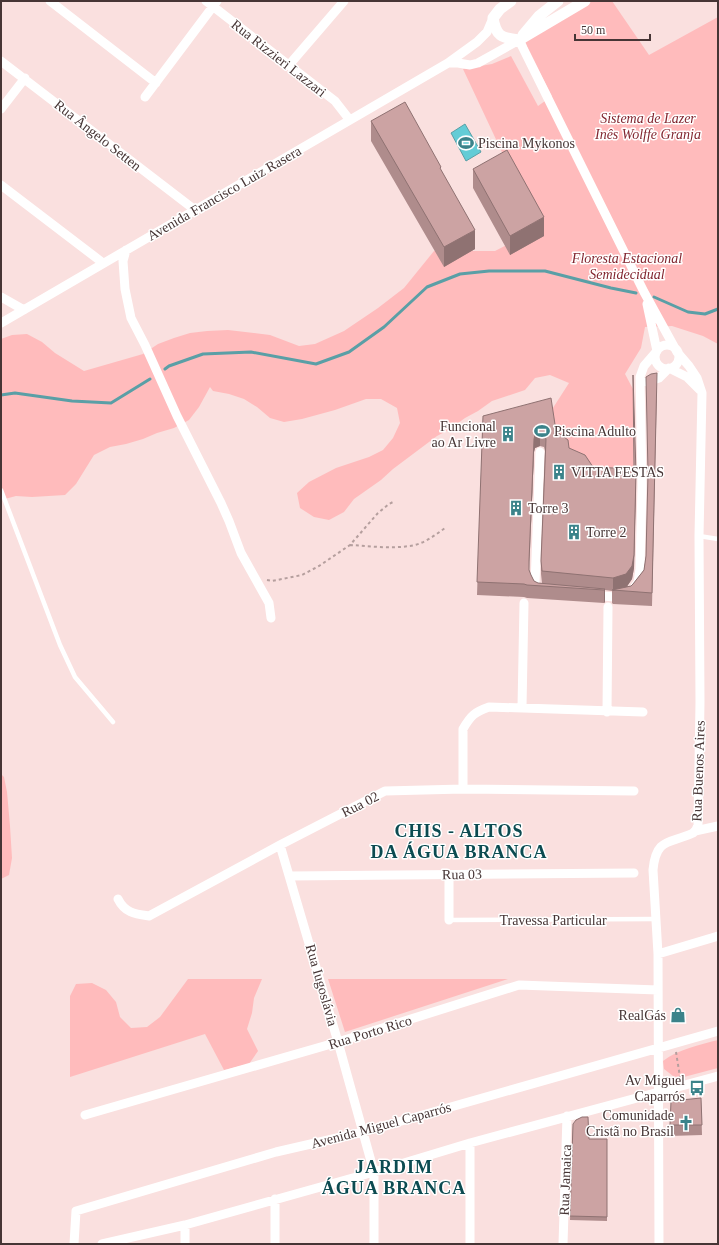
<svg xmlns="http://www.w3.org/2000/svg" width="719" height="1245" font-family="'Times New Roman',serif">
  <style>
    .green { fill: #ffbbbc }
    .water { fill: #63ccd6; stroke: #5a9fa6 }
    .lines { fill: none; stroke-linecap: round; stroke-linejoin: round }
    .stream { stroke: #5a9fa6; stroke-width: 3 }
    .path { stroke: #b59f9e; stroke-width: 2; stroke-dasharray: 3 3; stroke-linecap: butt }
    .service { stroke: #fff; stroke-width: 4.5 }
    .minor { stroke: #fff; stroke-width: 9 }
    .tertiary { stroke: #fff; stroke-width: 11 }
    .wall { fill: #af8c8c; fill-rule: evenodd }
    .shaded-wall { fill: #8f7272 }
    .building { fill: #cca3a3; stroke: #8f7272 }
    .labels { text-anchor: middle; stroke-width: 3; stroke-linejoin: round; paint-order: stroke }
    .street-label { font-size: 14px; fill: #463535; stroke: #fff }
    .park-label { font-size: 14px; font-style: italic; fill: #82252f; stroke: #fff }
    .poi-label { font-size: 14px; fill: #463535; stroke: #fff; text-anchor: start }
    .district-label { font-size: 18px; font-weight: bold; letter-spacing: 1px; fill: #0c4b51; stroke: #fff }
  </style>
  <rect width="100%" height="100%" fill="#fae0df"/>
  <path class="green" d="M591,1H612L649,55L718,17V344L703,336L672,326L645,327L641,348L625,374L633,389L634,482L593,480L556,445L551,411L569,383L550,375L535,378L525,390L492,401L478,411L465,418L450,429L437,436L393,469L381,480L354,499L344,512L329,520L314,517L300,508L297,493L309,482L336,468L369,457L383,450L393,438L400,423L397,408L381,399H366L335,410L302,419L284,422L270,418L257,407L244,399L229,394L213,391L210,387L199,407L189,420L174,428L157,433L143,439L126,444L110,447L94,455L76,484L65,495L32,497L16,496L1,500V339L12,335L27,334L42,342L55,353L84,371L143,354L158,344L174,338L190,333L207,331L228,330L270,335L299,346L315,344L344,331L378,308L404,288L434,251H495L538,229L463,69L492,64L511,56L538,106L552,96L528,50L525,40Z
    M1,774L4,777L7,792L10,826L12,858L9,875L1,879Z
    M188,979H262L254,998L252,1013L247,1029L258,1051L249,1064L224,1070L205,1034L70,1077V996L76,984L92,983L106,990L116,1002L120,1017L131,1028L147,1027L160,1017Z
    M328,979H508L345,1032Z
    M718,1040V1068L680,1078L673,1076L664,1069L663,1061C679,1049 699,1045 718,1040Z"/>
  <path class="water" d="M465,124L481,152L466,161L451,133Z"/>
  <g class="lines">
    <path class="stream" d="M654,297L688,312L705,314L718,309
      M165,369L169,366L203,354L251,352L316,364L349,352L384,327L427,287L460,274L489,271H545L611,288L636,293
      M1,395L15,393L72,401L111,403L150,379"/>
    <path class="path" d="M350,545C369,546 390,549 409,546C422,545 434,536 445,528
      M267,580L272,581L302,575L319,566L350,545L378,513L389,504L393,502
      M676,1052L680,1077"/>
    <path class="service" d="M1,490L60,645L75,677L113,722
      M699,536L718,539
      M449,920L657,919"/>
    <path class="minor" d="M50,1L156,83
      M206,1L335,101L349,119
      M1,61L195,210
      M448,63H458L470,65L478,63L519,40L644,292L677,352L689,366L697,378L702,393L699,536L700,702L698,825L696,830L693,833C670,844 656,837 653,870L658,954L659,1244
      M289,65L344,1
      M145,97L217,1
      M1,109L25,78
      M1,185L103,263
      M126,250L123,261L125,289L131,318L145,345L177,416L221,503L229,521L241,553L269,603L271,618
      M1,297L24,310
      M1,323L448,63L477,42L487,32L493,18
      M655 357a12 12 0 1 1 24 0a12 12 0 1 1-24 0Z
      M647,382L659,378L669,368L687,377L700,390
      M540,452L535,584L536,587L541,590
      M634,588L638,582L640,569L642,486L640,377L644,366L657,351L647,304
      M593,595L614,597L624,595
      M522,707L524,603
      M607,712L608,607
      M463,789V729C471,715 475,712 489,707L643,712
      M695,831L718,826
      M280,845L338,1042L374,1172V1244
      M290,876L634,873
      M118,899C125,913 135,914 149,916L280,845L385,791L463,789L634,791
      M449,920V875
      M658,954L718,936
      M85,1115L338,1042L519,985L658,990
      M470,1143V1244
      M275,1199V1244
      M74,1244L76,1211L276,1152L363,1132L718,1031
      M102,1244L185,1225L374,1172L470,1143L718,1076
      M185,1244V1225
      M563,1244L567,1116"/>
    <path class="tertiary" d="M511,1L500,9L493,18C496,36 501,38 519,40L585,1
      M523,35L539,16L558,1"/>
  </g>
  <path class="wall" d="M371,121L441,170L475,249L444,267L371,141Z
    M473,169L544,236L510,255L473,188Z
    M657,386L652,606L613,604L612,603V591L605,590V602L604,603L527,598L524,597L477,595L483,416L556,431L569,448L593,467L636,486L634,568L632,579L627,586H631L633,584L644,570L646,556ZM540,446L544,447L545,451L541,561V574L542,583H538L534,581L531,575L529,570L534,452L535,448Z
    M701,1098L702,1135L670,1136V1125Z
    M573,1124L589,1139H607V1221L570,1220Z"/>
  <path class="shaded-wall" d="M544,217V236L510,255V236Z
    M475,230V249L444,267V247Z
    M540,433V446L535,448L534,452L529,574L534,439L535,435Z
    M636,473L634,568L632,579L626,588L613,591V578Z
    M605,589V602L604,603V590Z"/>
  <path class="building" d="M405,102L441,167L440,168L475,230L444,247L371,121Z
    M507,150L544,217L510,236L473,169Z
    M657,373L652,593L613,590H612L631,586L633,584L644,570L646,556L648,473L646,377L651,374Z
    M633,375L636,473L634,555L632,566L626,574L613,578L542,571L541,561L546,439L544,434L540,433L535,435L534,439L529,561V570L531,575L534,581L538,583L605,589L604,590L527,585L524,584L477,582L483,416L551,398L556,431L568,440L569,448L585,455L593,467L634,469Z
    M701,1098L702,1125H670L671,1101Z
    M582,1117H588L589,1139H607V1217L570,1216L573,1124L576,1120Z"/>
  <defs>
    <symbol id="stadium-bare" viewBox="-9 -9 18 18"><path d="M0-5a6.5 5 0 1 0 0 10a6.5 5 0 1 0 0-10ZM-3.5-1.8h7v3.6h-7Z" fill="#3b838a" stroke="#fff" stroke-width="2.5" paint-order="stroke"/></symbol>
    <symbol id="building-bare" viewBox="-9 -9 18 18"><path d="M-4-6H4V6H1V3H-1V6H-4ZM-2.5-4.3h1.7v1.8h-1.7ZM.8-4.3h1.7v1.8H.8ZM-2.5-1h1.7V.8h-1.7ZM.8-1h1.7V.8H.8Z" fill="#3b838a" stroke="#fff" stroke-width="2.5" paint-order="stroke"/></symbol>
    <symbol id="shop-bare" viewBox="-9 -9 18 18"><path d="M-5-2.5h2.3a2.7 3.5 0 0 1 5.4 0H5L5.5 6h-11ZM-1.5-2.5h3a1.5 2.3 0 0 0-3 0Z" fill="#3b838a" stroke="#fff" stroke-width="2.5" paint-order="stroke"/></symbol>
    <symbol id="bus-bare" viewBox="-9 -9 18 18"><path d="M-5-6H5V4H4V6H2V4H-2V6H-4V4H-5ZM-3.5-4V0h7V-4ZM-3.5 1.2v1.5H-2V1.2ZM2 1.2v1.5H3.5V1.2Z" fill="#3b838a" stroke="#fff" stroke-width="2.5" paint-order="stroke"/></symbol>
    <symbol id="church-bare" viewBox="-9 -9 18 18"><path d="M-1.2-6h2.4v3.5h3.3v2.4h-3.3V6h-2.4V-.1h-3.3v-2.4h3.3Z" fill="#3b838a" stroke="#fff" stroke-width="2.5" paint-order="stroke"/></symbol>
  </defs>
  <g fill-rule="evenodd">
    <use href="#stadium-bare" x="455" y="132" width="22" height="22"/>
    <use href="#stadium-bare" x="531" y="420" width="22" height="22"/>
    <use href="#building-bare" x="497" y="423" width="22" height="22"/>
    <use href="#building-bare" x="548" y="461" width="22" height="22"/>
    <use href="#building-bare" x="505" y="497" width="22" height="22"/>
    <use href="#building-bare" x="563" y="521" width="22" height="22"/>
    <use href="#shop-bare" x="667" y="1004" width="22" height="22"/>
    <use href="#bus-bare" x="686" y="1077" width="22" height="22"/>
    <use href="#church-bare" x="675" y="1112" width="22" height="22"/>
  </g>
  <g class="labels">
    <g class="street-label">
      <text transform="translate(279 58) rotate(38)" y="5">Rua Rizzieri Lazzari</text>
      <text transform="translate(98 135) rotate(38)" y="5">Rua Ângelo Setten</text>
      <text transform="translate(224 193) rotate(-30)" y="5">Avenida Francisco Luiz Rasera</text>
      <text transform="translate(698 771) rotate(-88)" y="5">Rua Buenos Aires</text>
      <text transform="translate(360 804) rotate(-27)" y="5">Rua 02</text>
      <text transform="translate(462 874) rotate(-1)" y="5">Rua 03</text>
      <text x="553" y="925">Travessa Particular</text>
      <text transform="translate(322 985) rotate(74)" y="5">Rua Iugoslávia</text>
      <text transform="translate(370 1032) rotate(-17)" y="5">Rua Porto Rico</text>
      <text transform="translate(381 1125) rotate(-15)" y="5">Avenida Miguel Caparrós</text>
      <text transform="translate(565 1180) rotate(-88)" y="5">Rua Jamaica</text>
    </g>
    <g class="park-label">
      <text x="648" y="123">Sistema de Lazer<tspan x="648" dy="16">Inês Wolffe Granja</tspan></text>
      <text x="627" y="263">Floresta Estacional<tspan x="627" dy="16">Semidecidual</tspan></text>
    </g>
    <g class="poi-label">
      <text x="478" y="148">Piscina Mykonos</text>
      <text x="496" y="431" text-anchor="end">Funcional<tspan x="496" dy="16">ao Ar Livre</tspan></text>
      <text x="554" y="436">Piscina Adulto</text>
      <text x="571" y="477">VITTA FESTAS</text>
      <text x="528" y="513">Torre 3</text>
      <text x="586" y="537">Torre 2</text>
      <text x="666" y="1020" text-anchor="end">RealGás</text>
      <text x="685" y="1085" text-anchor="end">Av Miguel<tspan x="685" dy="16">Caparrós</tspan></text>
      <text x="674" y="1120" text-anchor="end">Comunidade<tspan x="674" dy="16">Cristã no Brasil</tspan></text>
    </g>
    <g class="district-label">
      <text x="459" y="837">CHIS - ALTOS<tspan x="459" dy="21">DA ÁGUA BRANCA</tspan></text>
      <text x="394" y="1173">JARDIM<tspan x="394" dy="21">ÁGUA BRANCA</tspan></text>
    </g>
  </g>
  <rect width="719" height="1245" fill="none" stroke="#463535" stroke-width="4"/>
  <path d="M575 34v6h75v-6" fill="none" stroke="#463535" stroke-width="2"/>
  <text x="581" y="34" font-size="12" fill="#463535" stroke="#ffffff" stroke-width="3" paint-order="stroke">50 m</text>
</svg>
